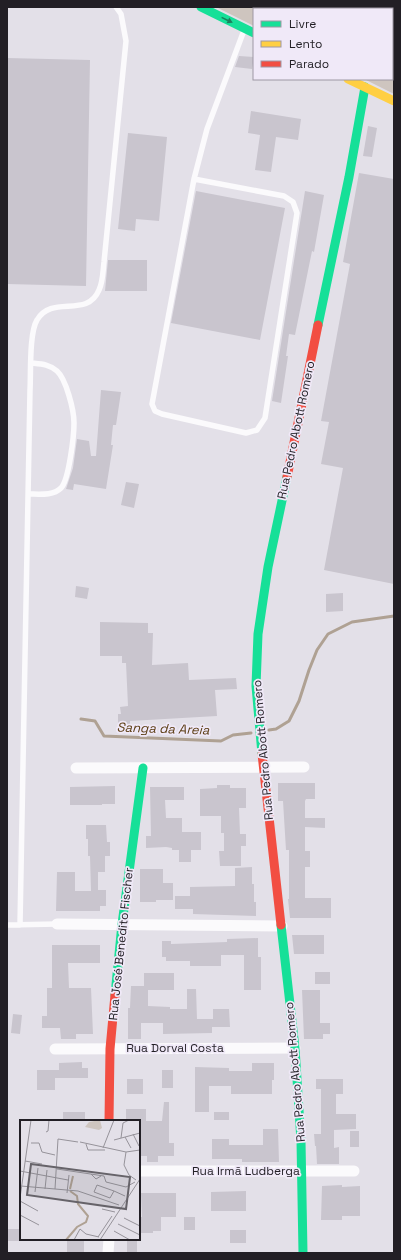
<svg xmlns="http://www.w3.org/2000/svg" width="401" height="1260" font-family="'Space Grotesk',sans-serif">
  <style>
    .green { fill: #cec5bf }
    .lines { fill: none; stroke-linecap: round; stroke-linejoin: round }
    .stream { stroke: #afa193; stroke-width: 3 }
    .building { fill: #c9c5ce }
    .lane { stroke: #fbfafc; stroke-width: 5.5 }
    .street { stroke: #fbfafc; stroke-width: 11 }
    .fast { stroke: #16e098; stroke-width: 9 }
    .slow { stroke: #ffcf43; stroke-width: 9 }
    .jam { stroke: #f24e42; stroke-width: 9 }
    .oneway { fill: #1c805e }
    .labels { text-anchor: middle; stroke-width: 3.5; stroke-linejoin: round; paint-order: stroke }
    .street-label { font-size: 12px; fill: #221f25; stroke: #f0e9f8 }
    .water-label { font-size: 13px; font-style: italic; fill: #5b3d13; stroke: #f0e9f8 }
    .inset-river { fill: none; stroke: #afa193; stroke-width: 2 }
    .inset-road { fill: none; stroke: #96939a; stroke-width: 1 }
    .view { fill: #666369; fill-opacity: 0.15; stroke: #666369; stroke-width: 2 }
    .inset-edge { fill: none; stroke: #221f25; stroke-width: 2 }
  </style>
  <rect width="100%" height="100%" fill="#e3e0e8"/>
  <path class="green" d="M216,7H271L275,9H254V26Z
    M392,65L394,66V94L364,79H392Z"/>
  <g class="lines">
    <path class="stream" d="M81,719L95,721L104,736L221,741L233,735L251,733
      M269,730L276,729L289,721L299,701L309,670L317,650L328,634L352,622L394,616"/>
  </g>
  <path class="building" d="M239,56L254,57L252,69L235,67Z
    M7,58L90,60L86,286L7,284Z
    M251,111L301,119L298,140L276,137L271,172L255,170L260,135L248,133Z
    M368,126L377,128L372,157L363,156Z
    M128,133L167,137L159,221L136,219L135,231L118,229Z
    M359,173L394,179V584L324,570L343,468L321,464L329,422L321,421L350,264L343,262Z
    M196,191L285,208L260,340L171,323Z
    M305,191L324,195L314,252L312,251L295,335L289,334L286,356H288L281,403L272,401Z
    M108,260H147V291H105Z
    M101,390L121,392L116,425H113L111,445H113L106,489L74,484L73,490L66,489L73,468L77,439L89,441L91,456H96Z
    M126,482L139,484L134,508L121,505Z
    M76,586L89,588L87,599L75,597Z
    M343,593V611L326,612V594Z
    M100,622L148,623V633H153L152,665L188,663L189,680L236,678L237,689L215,690L217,716L130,721V726L118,727V714H121L120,707L128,706L126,663H122V656H100Z
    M278,783H315V799H306L305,801V818H325V828L305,827V851H310V867H305V898H331V918H290L288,899H289V850H286L283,801H278Z
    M217,785H230V788H246V808H239L240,834H246V846H241V866H220L219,851H224V833H221V816H200V789L217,788Z
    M115,786V804H102V805H70V787Z
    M150,787H184V800H165L166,818H182V832H201V850H191V862H179V850H172V848L166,847L146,848V836H151Z
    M86,825H106L107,842H110V856H105V872H98V890H106V906H100V911H56L57,872H75V891H91L90,856H88V839H86Z
    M252,867V884H254V902H256V916L193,914V909H175V896H190V887L235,886V868Z
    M140,869H163V883H173V900H156V902H140Z
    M292,935H324V954H294Z
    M258,938V957H261V990H244V955H221V966H190V961H166V957H162V941H171V944L227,942V939Z
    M52,945H100V963H68L69,988H91L93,1034H76V1039H61L60,1028H42V1016H47V988H52Z
    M315,972H330V984H315Z
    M144,973H174V990H148V1006L170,1007V1009H187V989H196L197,1019H213V1009H229L230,1027H212V1033L163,1034V1023H141V1039H128V1008H130L131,986H144Z
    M302,990H320V1023H330V1034H323V1039H304Z
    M13,1014L22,1015L20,1034L11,1033Z
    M82,1062V1068H88V1078H55V1090H37V1070H59V1063Z
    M252,1063H274V1080H272V1094H231V1086H209V1112H195V1067L229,1068V1071H252Z
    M162,1070H173V1088H162Z
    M127,1079H143V1094H127Z
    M316,1079H343V1094H336V1114H356V1129L334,1130V1148L339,1147V1164H317L316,1146H315L314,1134H321V1089H316Z
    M164,1102H169V1143H174V1156H158V1162H147V1156H139V1121H162Z
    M126,1109H146V1121H126Z
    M63,1112H85V1121H63Z
    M214,1112H229V1120H214Z
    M263,1129H278L279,1162H242V1159H212V1139H229V1145H263Z
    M350,1131H359V1147H350Z
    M342,1185V1187L360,1186V1216H342V1220H321L322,1186Z
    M246,1191V1211H211V1192Z
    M141,1193H176V1217H161V1231H153V1233H139V1217H142Z
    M184,1217H195V1230H184Z
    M7,1229H21V1241H7Z
    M230,1230H246V1243H230Z
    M67,1239H84V1253H67Z
    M127,1239H137V1253H127Z"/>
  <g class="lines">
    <path class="lane" d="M194,179L284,196L293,202L297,213L265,418L257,430L246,433L162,414L155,411L152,404L194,179L207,129L243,33
      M28,494C39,494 53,496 61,488C69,480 74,435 74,423C74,410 66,379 57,371C49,364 41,364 31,363
      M7,925L57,924
      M20,925L30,390C31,374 29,333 37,320C52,294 87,319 99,290C103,282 103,270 104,262L126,41L121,14L116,7"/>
    <path class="street" d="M76,768L304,767
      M57,924L282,926
      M55,1049L295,1048
      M139,1171H354
      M108,1253L109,1239"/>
    <path class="fast" d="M201,7L254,33
      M392,49L394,50
      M318,325L349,177L365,87
      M262,754L256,686L258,634L268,567L287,477
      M281,925L295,1048L301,1141L303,1253
      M115,995L122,924L143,768"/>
    <path class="slow" d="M305,7L309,9
      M348,79L394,101"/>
    <path class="jam" d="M284,7L288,9
      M287,477L318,325
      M262,754L281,925
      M109,1121L110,1049L115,995"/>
  </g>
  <defs><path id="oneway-solid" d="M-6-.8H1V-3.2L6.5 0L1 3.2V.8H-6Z"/></defs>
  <use class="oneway" href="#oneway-solid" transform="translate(227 20) rotate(26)"/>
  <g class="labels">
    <g class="street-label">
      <text transform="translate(296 430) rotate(-78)" y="4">Rua Pedro Abott Romero</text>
      <text transform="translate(263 750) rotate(-95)" y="4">Rua Pedro Abott Romero</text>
      <text transform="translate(121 944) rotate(-84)" y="4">Rua José Benedito Fischer</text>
      <text x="175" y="1052">Rua Dorval Costa</text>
      <text transform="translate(295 1072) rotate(-95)" y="4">Rua Pedro Abott Romero</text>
      <text x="246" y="1175">Rua Irmã Ludberga</text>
    </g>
    <g class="water-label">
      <text transform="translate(163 728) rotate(2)" y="5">Sanga da Areia</text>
    </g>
  </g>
  <g transform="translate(20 1120)">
    <rect width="120" height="120" fill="#e3e0e8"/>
    <path d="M80,0L82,8L79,10L65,7L69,2Z" fill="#cec5bf"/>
    <path class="inset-river" d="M50,69L53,56M46,120L57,107L66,102L68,96L58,84L57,76L50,71"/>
    <path class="inset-road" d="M26,12L28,11L29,0M113,14L119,26M105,17L111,28M101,18L103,3L109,0M94,20L120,13M60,22L106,32L120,30M11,23H19L22,32L35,35M66,24L68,30H85M83,28L94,0M106,32L104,45L109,55L116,60M5,41L22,44M37,49L84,56L86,62L106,67L115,62M0,51L48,60M71,54L76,59L81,56M1,66L58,71L99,85M25,69L27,50M35,69L38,19L58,22M94,71L90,78L74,72L77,65L94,71L105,76M15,72L18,48M47,73L49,55M0,78L11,0M0,81L18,91M82,89L95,92M0,95L19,105M104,98L120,106M98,104L120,115M94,111L110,120M78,117L92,96M54,120L60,109L66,114L79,117M80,120L120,59"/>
    <path class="view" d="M11,44L110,57L106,89L7,75Z"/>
    <rect width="120" height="120" class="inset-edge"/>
  </g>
  <rect width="401" height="1260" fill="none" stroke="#221f25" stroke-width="16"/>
  <rect x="253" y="8" width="140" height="72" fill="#f0e9f8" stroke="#9e98a4"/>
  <rect x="261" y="21" width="20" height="6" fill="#16e098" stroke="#9e98a4"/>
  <text x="289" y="28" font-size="12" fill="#221f25">Livre</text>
  <rect x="261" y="41" width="20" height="6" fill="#ffcf43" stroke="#9e98a4"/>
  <text x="289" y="48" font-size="12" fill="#221f25">Lento</text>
  <rect x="261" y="61" width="20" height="6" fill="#f24e42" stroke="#9e98a4"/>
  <text x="289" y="68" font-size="12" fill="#221f25">Parado</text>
</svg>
